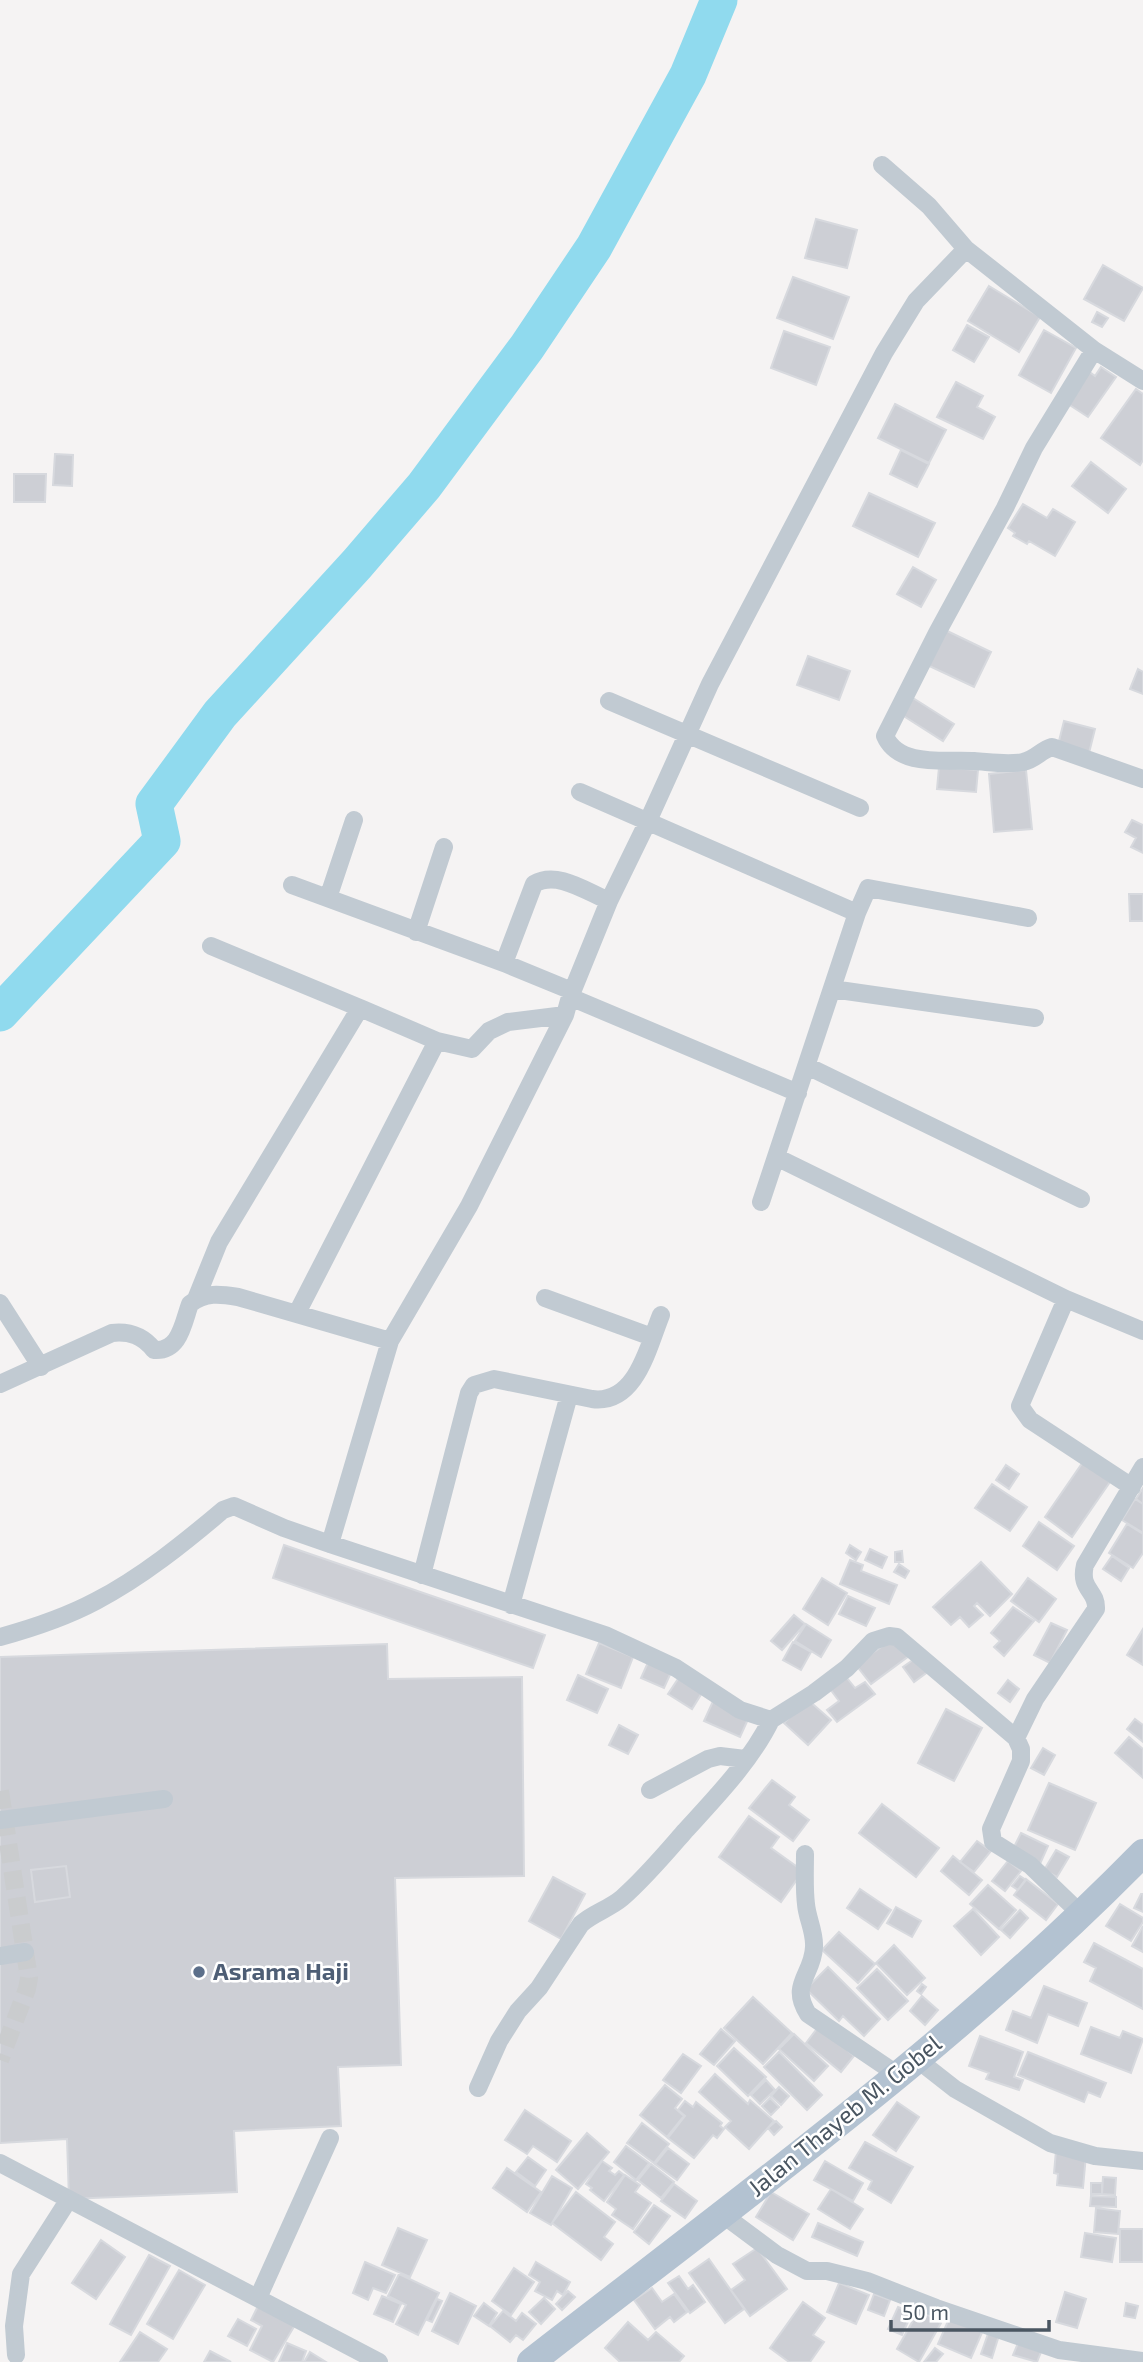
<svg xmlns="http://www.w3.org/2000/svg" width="1143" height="2362" font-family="'Exo 2',sans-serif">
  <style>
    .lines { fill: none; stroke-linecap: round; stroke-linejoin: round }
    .river { stroke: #90daee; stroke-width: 37 }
    .building { fill: #cdcfd5; stroke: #d7d9de; stroke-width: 2 }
    .minor-tunnel { stroke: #caccce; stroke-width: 18; stroke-dasharray: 18 9; stroke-linecap: butt }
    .minor { stroke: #c1cad2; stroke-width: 18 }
    .primary { stroke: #b3c2d1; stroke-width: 28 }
    .service-dot { fill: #5c6f8a; stroke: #fff; stroke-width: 2.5 }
    .labels { text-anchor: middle; stroke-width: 5; stroke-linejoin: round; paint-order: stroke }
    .service-label { font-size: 24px; font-weight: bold; fill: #4e5e75; stroke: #fff; text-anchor: start }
    .street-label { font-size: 24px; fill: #4a5661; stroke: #fff }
  </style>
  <rect width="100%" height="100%" fill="#f5f3f3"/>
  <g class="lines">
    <path class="river" d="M0,1013L162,841L154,804L220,714L357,564L424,486L527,347L594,247L688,75L719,0"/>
  </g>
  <path class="building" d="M816,219L857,230L847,268L805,258Z
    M1103,265L1143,288L1124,321L1084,299Z
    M793,277L849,297L833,339L777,318Z
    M989,286L1040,317L1019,352L968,321Z
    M1097,312L1108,318L1102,327L1092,322Z
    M967,325L989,337L974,362L953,350Z
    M1044,330L1076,348L1051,393L1019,375Z
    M784,331L830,347L816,385L771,368Z
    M1101,367L1116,377L1088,417L1065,402L1087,370L1095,376Z
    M956,382L983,396L977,407L995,417L983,439L937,417Z
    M1136,389L1143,394V460L1140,465L1101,438Z
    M895,404L946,430L929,463L878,438Z
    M901,450L929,464L917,487L890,474Z
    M55,454L73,455L72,486L53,485Z
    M1091,462L1126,489L1108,513L1072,486Z
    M14,474H46L45,502H14Z
    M869,493L935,523L918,557L853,526Z
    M1023,504L1047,518L1053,509L1075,522L1055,556L1029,541L1027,544L1013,536L1015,533L1008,528Z
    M913,567L936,580L921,607L897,594Z
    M943,629L991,652L974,687L925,664Z
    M808,656L850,671L839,700L797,685Z
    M1138,669L1143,672V694L1130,689Z
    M913,698L954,724L943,741L902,715Z
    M1064,721L1095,729L1089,753L1058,745Z
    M939,767L978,770L976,792L937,789Z
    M1026,770L1032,829L994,832L989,774Z
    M1132,820L1143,825V853L1131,847L1136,838L1125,832Z
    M1129,894H1143V921H1130Z
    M1083,1462L1110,1482L1072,1537L1045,1517Z
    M1006,1465L1019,1474L1009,1489L996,1480Z
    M992,1484L1027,1507L1010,1531L975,1508Z
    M1143,1488V1504L1136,1499Z
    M1135,1499L1143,1504V1533L1122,1520Z
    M1039,1522L1074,1546L1057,1570L1023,1546Z
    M1127,1524L1143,1534V1553L1133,1568L1109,1553Z
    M284,1545L545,1635L533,1668L273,1578Z
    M850,1545L861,1552L856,1560L846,1553Z
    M870,1549L887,1557L882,1568L865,1560Z
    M902,1551L903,1562H895V1552Z
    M1112,1556L1129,1568L1121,1581L1103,1569Z
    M850,1560L863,1565L861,1571L897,1585L889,1604L840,1584Z
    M981,1562L1012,1594L990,1616L977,1603L974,1606L983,1615L969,1627L960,1617L951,1625L933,1607Z
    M899,1564L909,1571L905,1578L894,1572Z
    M822,1578L847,1593L828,1625L803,1609Z
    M1028,1578L1056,1599L1039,1622L1011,1601Z
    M848,1596L875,1608L866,1626L839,1614Z
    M1013,1607L1034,1621L1004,1656L994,1647L1000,1641L991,1633Z
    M794,1615L805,1624L782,1650L771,1641Z
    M1051,1623L1067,1630L1050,1663L1034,1655Z
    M806,1624L831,1640L821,1657L795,1641Z
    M1143,1629V1665L1127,1655Z
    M895,1637L909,1656L871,1684L856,1665Z
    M793,1642L811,1652L801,1670L783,1660Z
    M599,1643L633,1657L621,1688L586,1674Z
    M387,1644L388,1679L522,1677L524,1876L395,1878L401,2065L338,2067L341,2126L234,2131L237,2192L69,2199L67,2139L0,2143V1657Z
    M917,1657L929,1671L914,1682L903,1667Z
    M650,1658L673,1668L664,1688L641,1678Z
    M682,1673L705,1688L692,1709L668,1694Z
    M843,1673L855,1688L865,1682L875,1694L837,1722L827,1710L839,1701L827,1685Z
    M578,1675L608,1689L597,1713L567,1700Z
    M1008,1680L1019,1689L1010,1702L998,1693Z
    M714,1699L750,1715L740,1737L704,1721Z
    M807,1699L831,1720L808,1745L784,1723Z
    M946,1709L982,1728L954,1781L918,1763Z
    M1135,1719L1143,1725V1742L1127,1729Z
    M619,1725L638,1735L628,1754L609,1745Z
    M1129,1737L1143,1749V1778L1115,1753Z
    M1043,1748L1055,1755L1044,1775L1031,1768Z
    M772,1780L795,1797L789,1805L809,1820L793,1841L749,1808Z
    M1049,1783L1096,1803L1075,1850L1028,1830Z
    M882,1804L939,1848L916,1877L859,1833Z
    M749,1816L779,1837L771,1848L803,1871L781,1902L719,1857Z
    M1021,1833L1048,1846L1040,1864L1012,1851Z
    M977,1841L991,1851L974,1872L960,1862Z
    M1056,1850L1069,1857L1057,1877L1044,1870Z
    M953,1856L982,1880L969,1895L941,1871Z
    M1008,1861L1021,1871L1005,1891L992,1881Z
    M66,1866L70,1897L35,1902L31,1870Z
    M1020,1876L1026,1880L1018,1890L1012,1886Z
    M553,1877L585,1894L561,1939L529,1921Z
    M1026,1879L1058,1904L1046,1920L1014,1895Z
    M988,1885L1016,1910L999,1929L970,1904Z
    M860,1889L891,1910L878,1929L847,1908Z
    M1141,1894H1143V1912L1134,1908Z
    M1120,1904L1143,1918V1922L1131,1941L1106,1926Z
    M896,1907L921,1921L912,1937L887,1923Z
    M973,1909L999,1937L981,1955L954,1926Z
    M1020,1910L1028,1918L1010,1938L1001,1930Z
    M1143,1926V1952L1132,1946Z
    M839,1932L875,1964L858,1983L822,1950Z
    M1094,1943L1143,1969V2009L1090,1981L1096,1968L1084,1962Z
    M894,1945L925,1978L907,1995L876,1963Z
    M828,1967L880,2019L864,2036L843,2016L839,2021L806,1989Z
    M877,1969L908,2001L888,2020L857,1988Z
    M922,1984L926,1987L921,1994L917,1991Z
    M1044,1986L1087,2003L1078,2026L1048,2014L1037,2043L1006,2030L1013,2011L1031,2018Z
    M922,1996L938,2010L925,2025L910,2011Z
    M753,1997L792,2033L763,2064L724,2028Z
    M819,2026L854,2056L841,2072L806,2043Z
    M1091,2027L1120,2038L1123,2031L1143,2039L1131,2073L1081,2054Z
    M721,2029L735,2041L714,2065L700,2054Z
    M794,2034L828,2066L814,2081L779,2049Z
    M980,2036L1023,2052L1014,2077L1023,2080L1019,2090L986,2079L989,2073L969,2066Z
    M734,2048L766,2077L748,2096L717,2066Z
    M779,2052L822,2095L807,2110L764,2067Z
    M1028,2052L1106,2083L1100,2097L1088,2092L1084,2102L1018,2075Z
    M683,2054L701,2066L681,2093L663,2080Z
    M715,2074L748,2104L750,2100L774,2121L749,2149L725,2127L731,2121L699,2092Z
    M766,2080L775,2090L760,2104L751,2095Z
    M665,2085L682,2099L675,2108L684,2116L667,2137L640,2115Z
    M779,2087L789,2096L781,2105L771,2096Z
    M770,2098L779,2107L771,2115L762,2106Z
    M685,2101L693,2107L696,2102L722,2123L720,2126L724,2129L717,2138L713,2135L694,2158L668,2138L685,2116L678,2110Z
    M897,2102L919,2117L896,2151L873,2135Z
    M525,2110L571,2141L557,2162L533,2146L527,2154L505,2140Z
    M776,2121L782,2127L774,2135L768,2128Z
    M642,2123L669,2144L654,2163L627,2143Z
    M587,2133L609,2152L578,2189L556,2170Z
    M865,2142L913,2167L891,2203L868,2189L872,2181L849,2168Z
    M626,2146L649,2163L636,2180L614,2162Z
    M668,2148L689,2164L677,2180L655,2164Z
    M1056,2151L1086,2155L1083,2188L1057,2185L1058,2174L1054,2173Z
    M528,2157L546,2170L535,2186L516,2172Z
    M602,2161L612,2168L609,2171L615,2175L619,2171L624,2175L604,2201L590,2190L592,2188L586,2184Z
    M825,2161L863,2183L853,2201L814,2180Z
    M651,2164L674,2182L661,2198L638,2180Z
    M507,2168L541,2192L527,2212L493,2188Z
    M625,2175L640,2185L635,2192L651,2203L633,2229L612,2215L616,2209L607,2202Z
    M552,2176L572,2188L551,2225L530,2213Z
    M1103,2177L1116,2178L1115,2195L1102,2194Z
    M1091,2183H1102V2194H1091Z
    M674,2184L697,2201L685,2218L661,2201Z
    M831,2189L863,2209L850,2229L818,2209Z
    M576,2192L615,2222L604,2237L613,2244L601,2260L552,2223Z
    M771,2192L809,2214L793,2240L756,2217Z
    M1091,2196L1116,2197V2207L1090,2206Z
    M654,2205L670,2216L649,2244L634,2232Z
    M1096,2208L1120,2211L1118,2234L1094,2232Z
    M818,2223L863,2242L857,2256L812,2237Z
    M398,2228L427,2240L410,2277L382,2265Z
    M1120,2229H1143V2262H1120Z
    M1085,2233L1116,2238L1112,2262L1081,2257Z
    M101,2240L125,2257L96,2299L72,2283Z
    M757,2248L787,2289L750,2316L731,2290L745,2280L733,2264Z
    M149,2255L170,2266L131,2335L110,2324Z
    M709,2259L744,2309L725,2323L689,2273Z
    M365,2262L395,2275L386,2293L373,2288L368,2300L353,2293Z
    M536,2262L570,2282L563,2295L557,2291L552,2300L535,2291L540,2282L529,2275Z
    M514,2268L534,2282L511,2315L492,2301Z
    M179,2270L205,2285L173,2339L147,2324Z
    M399,2274L439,2293L418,2335L396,2324L406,2305L388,2296Z
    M679,2276L688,2289L693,2285L705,2302L690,2313L668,2283Z
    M839,2283L869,2295L856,2324L827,2312Z
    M652,2288L662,2302L674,2294L687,2312L674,2322L670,2317L655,2329L634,2300Z
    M568,2291L575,2297L562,2310L556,2304Z
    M1065,2292L1086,2299L1077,2328L1056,2322Z
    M450,2293L476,2306L458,2344L432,2331Z
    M874,2294L890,2300L884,2316L868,2310Z
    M382,2296L401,2304L393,2322L374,2314Z
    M544,2298L555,2309L541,2324L529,2312Z
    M437,2299L442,2301L432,2322L427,2320Z
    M261,2300L298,2320L273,2362L250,2350L262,2326L251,2320Z
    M803,2302L825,2318L813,2335L824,2342L810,2362H789L770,2348Z
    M484,2303L497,2313L489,2326L474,2316Z
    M1126,2303L1138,2306L1135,2318L1124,2316Z
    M898,2307L912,2313L902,2335L888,2329Z
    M919,2310L941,2323L919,2362L897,2349Z
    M503,2311L516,2321L522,2313L536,2324L523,2340L516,2335L510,2342L490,2326Z
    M951,2314L984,2328L971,2358L938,2344Z
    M238,2319L256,2329L247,2346L228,2336Z
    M628,2322L648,2340L656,2332L684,2356L679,2362H620L605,2348Z
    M990,2328L1000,2332L992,2358L981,2354Z
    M140,2332L167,2349L158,2362H120Z
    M287,2343L306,2351L302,2362H279Z
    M1018,2343L1041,2352L1037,2362L1013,2355Z
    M935,2348L943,2354L936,2362H924Z
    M210,2351L231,2362H204Z
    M310,2352L326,2362H304Z"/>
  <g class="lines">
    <path class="minor-tunnel" d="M0,1791L29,1978L27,1989L0,2060"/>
    <path class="minor" d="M882,165L929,206L966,249L1094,350L1143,381
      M1094,350L1034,448L1005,508L937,633L885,736C899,768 946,759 974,761C990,762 1008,765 1023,762C1035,760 1041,750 1052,747L1143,779
      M609,701L860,808
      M580,792L857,913
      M292,885L504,963L572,991
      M328,898L354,820
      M416,932L444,847
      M504,963L534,884C557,870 587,892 609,901
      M832,989L1035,1018
      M570,997L798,1093
      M437,1041L472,1049L489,1031L508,1022L565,1015
      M807,1066L1081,1199
      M776,1157L1066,1299L1143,1331
      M761,1202L857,913L868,888L1028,918
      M545,1298L652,1337
      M196,1299L219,1242L360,1008L211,946
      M1066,1299L1020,1406L1030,1420L1132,1487
      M0,1303L41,1367
      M297,1313L437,1041L360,1008
      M0,1384L112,1333C130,1331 143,1336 154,1350C180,1352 183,1323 190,1304C205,1292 220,1294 238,1297L390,1341L469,1206L565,1015L570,997L609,901L648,821L710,684L884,353L916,301L966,249
      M330,1544L390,1341
      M422,1575L469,1393L474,1385L494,1379L592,1399C636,1405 648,1347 661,1315
      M511,1605L569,1395
      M0,1637C33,1628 66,1617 96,1601C142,1577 184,1543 223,1510L234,1506L284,1528L330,1544L605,1635L676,1668L740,1710L771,1720L814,1693L847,1668L873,1641L889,1636L897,1637L1016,1738L1035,1699L1096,1609C1097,1590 1079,1590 1085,1565L1143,1467
      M1016,1738L1021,1749V1761L991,1829L993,1842L1030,1865L1082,1915
      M650,1790L708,1759L720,1756L745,1759
      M0,1820L164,1799
      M805,1854C805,1870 804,1888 806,1904C807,1918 815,1932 814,1947C813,1975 789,1984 808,2014L898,2075
      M0,1956L25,1952
      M918,2060L955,2089L1050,2143L1095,2156L1143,2161
      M478,2088L499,2041L518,2011L539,1988L581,1924C593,1913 609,1909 622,1898C645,1878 665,1854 685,1831C716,1797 751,1761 771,1720
      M0,2163L379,2362
      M722,2214L777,2255L807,2271H827L867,2281L936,2308L1059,2350L1143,2361
      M258,2298L330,2138
      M16,2355L14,2326L21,2274L69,2199"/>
    <path class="primary" d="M531,2362C740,2199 957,2043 1143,1853"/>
  </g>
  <circle class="service-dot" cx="199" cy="1972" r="7"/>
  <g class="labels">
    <g class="service-label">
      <text x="213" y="1980">Asrama Haji</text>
    </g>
    <g class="street-label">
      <text transform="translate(845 2116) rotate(-39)" y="8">Jalan Thayeb M. Gobel</text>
    </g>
  </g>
  <path d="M891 2320v10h158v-10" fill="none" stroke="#4a5661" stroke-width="3.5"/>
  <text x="902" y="2320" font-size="21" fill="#4a5661" stroke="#ffffff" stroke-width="5" paint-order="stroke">50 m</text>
</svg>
